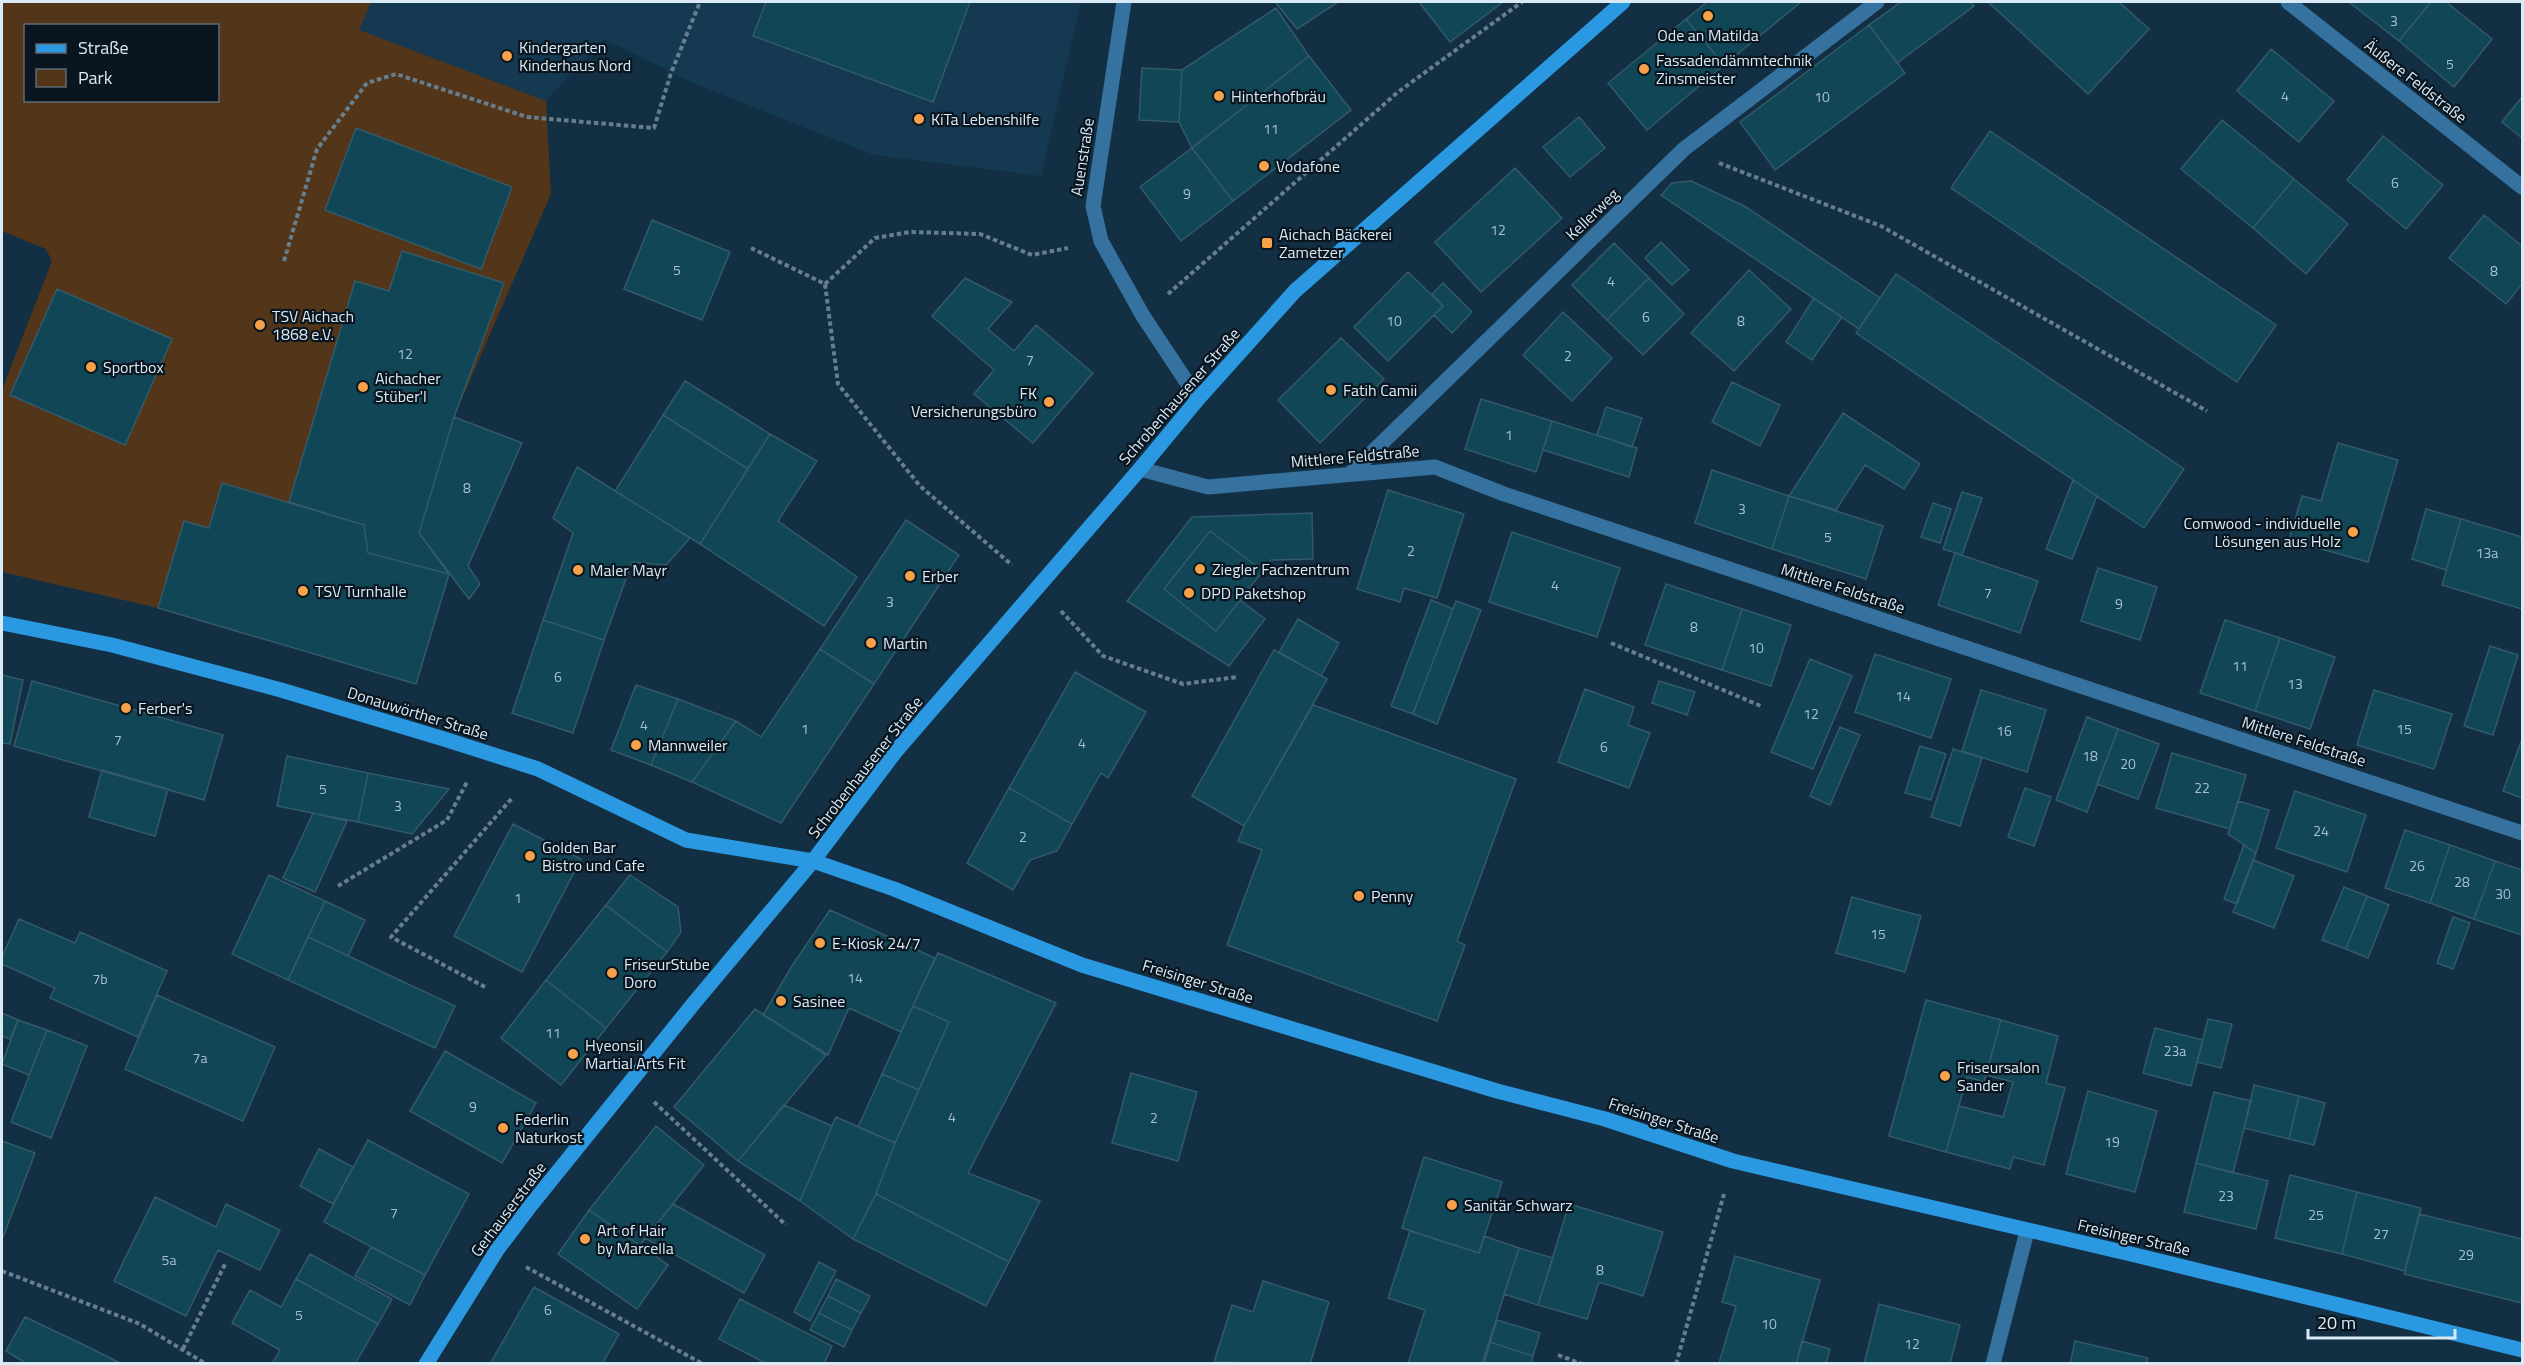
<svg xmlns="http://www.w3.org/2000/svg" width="2524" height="1365" font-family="'Titillium Web',sans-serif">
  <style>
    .built { fill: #163952 }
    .green { fill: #53361a; fill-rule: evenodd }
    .building { fill: #114657; stroke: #335a68; stroke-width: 1.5 }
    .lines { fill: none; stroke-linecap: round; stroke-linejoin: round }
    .path { stroke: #677e8f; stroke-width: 4; stroke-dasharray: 4.5 3; stroke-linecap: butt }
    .street { stroke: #35729f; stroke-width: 15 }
    .secondary { stroke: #2a99e1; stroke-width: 15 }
    .poi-dot { fill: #f7a14a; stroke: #0a161f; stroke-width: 2 }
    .labels { text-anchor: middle; stroke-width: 4.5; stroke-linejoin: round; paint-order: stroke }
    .number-label { font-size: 14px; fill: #a7c0ce }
    .poi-label { font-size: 16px; fill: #d9e9f6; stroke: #0a161f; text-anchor: start }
    .street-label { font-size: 16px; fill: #d9e9f6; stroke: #0a161f }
  </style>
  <rect width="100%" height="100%" fill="#132f43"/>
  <path class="built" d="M371,2H1081L1041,176L874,155L693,83L604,39L546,101L358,30Z"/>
  <path class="green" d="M2,2H371L359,30L546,101L551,194L454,417L419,533L449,574L416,684L158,608L2,572V390L52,261L46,249L2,231ZM26,26H218V100H26Z"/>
  <path class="building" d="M766,2H970L933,102L753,36Z
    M1275,2H1338L1297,29Z
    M1419,2H1503L1450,42Z
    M1707,2H1801L1724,65L1686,19Z
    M1901,2H1971L1974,6L1897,63L1869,25Z
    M1988,2H2119L2149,29L2088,94Z
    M2349,2H2431L2399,41Z
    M2431,2H2446L2492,39L2454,87L2399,41Z
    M1276,8L1309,56L1192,148L1179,122L1182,70Z
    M1686,19L1724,65L1647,130L1608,83Z
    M1869,25L1905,73L1775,170L1740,122Z
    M2271,49L2334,101L2299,142L2237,91Z
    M1309,56L1351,110L1233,201L1192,148Z
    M1142,68L1182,70L1179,122L1139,120Z
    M2522,97V138L2502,122Z
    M1579,117L1605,148L1570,177L1543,147Z
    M2222,120L2294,179L2253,228L2181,169Z
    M356,128L512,187L481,269L325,210Z
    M1990,131L2276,325L2237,382L1951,188Z
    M2383,136L2443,185L2406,229L2347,180Z
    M1192,148L1233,201L1181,241L1140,187Z
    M1515,168L1562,218L1481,292L1435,242Z
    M2294,179L2348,224L2306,274L2253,228Z
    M1691,181L1746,207L1880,298L1859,329L1661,195L1672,183Z
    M2484,215L2522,246V284L2506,304L2449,258Z
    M652,220L730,252L702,320L624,289Z
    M1661,242L1689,270L1672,285L1645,258Z
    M1614,243L1649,278L1607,320L1572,285Z
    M402,251L504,283L454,417L419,533L449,574L368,553L364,525L289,502L355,281L389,291Z
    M1749,270L1791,309L1734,371L1691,333Z
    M1408,272L1443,306L1388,361L1354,327Z
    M1896,274L2184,469L2144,528L1856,333Z
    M965,278L1012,302L988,329L1014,351L1036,325L1093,373L1033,443L974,394L994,370L932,316Z
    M1649,278L1684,314L1643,355L1607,320Z
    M1443,283L1472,312L1452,333L1434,315L1443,306L1432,294Z
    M57,289L172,339L125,445L10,395Z
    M1814,298L1842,317L1812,360L1786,342Z
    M1563,312L1612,358L1572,401L1523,355Z
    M1341,338L1384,379L1320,443L1278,400Z
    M685,381L770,434L748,469L663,415Z
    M1732,382L1780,405L1760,446L1712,422Z
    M1481,399L1552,421L1536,472L1465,449Z
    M1606,407L1642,418L1632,447L1597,435Z
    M1843,413L1920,464L1904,489L1865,465L1836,510L1789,496Z
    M663,415L748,469L700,544L615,491Z
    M454,417L522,443L468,566L480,584L469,599L419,533Z
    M1552,421L1637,448L1629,477L1543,450Z
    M770,434L817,461L778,521L857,577L824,626L700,544Z
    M2338,443L2398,460L2368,562L2289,540L2302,496L2321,501Z
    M577,467L690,538L666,565L632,562L604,640L543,620L573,533L553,518Z
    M1712,470L1789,496L1772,549L1695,523Z
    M2073,480L2097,496L2072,559L2046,549Z
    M222,483L364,525L368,553L449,574L416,684L158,608L184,521L209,528Z
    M1388,490L1464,514L1437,598L1404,588L1400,602L1357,589Z
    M1962,492L1982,498L1962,555L1943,549Z
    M1789,496L1883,526L1866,579L1772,549Z
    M1933,503L1951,509L1940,543L1921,537Z
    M2426,509L2461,519L2446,570L2412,559Z
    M1312,513L1313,559L1271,560L1263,571L1210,531L1164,589L1216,631L1240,600L1265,619L1229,666L1127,601L1192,517Z
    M2461,519L2522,537V609L2442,585Z
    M906,520L959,555L874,684L820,649Z
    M1210,531L1263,571L1216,631L1164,589Z
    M1512,532L1620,568L1597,637L1489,602Z
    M1955,553L2038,581L2020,633L1938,605Z
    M2098,568L2157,587L2140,640L2081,621Z
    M1666,584L1742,609L1722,670L1645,645Z
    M1431,600L1453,609L1413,714L1391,706Z
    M1456,601L1481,610L1437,724L1413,714Z
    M1742,609L1791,625L1771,686L1722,670Z
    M1298,619L1339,643L1321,676L1279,652Z
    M543,620L604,640L573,733L512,713Z
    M2225,620L2280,638L2255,711L2200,693Z
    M2280,638L2335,657L2310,729L2255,711Z
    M2490,646L2518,655L2493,735L2464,726Z
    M820,649L874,684L781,823L692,782L736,721L761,737Z
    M1274,650L1327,679L1244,826L1192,796Z
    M1875,654L1951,679L1931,738L1855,712Z
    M1810,659L1852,676L1813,769L1771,752Z
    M1075,672L1146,712L1108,778L1101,773L1072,824L1009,788Z
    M2,675L23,680L10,744L2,743Z
    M32,681L223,735L204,800L14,746Z
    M1659,681L1695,692L1687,715L1652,703Z
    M636,685L678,699L651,765L611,750Z
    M1585,689L1634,707L1628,725L1650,733L1629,788L1558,762Z
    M1981,690L2046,710L2027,772L1962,751Z
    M2374,690L2452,714L2434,769L2357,745Z
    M678,699L736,721L692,782L651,765Z
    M1313,705L1516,779L1457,941L1465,945L1437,1021L1227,945L1262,850L1238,841L1244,826Z
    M2087,717L2118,729L2087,812L2056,800Z
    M1840,727L1860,735L1830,805L1810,796Z
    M2118,729L2159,744L2138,799L2097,784Z
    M2522,739V798L2503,791Z
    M1920,746L1946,754L1931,800L1905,793Z
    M1953,749L1982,758L1960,826L1931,817Z
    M2172,753L2246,775L2230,829L2156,808Z
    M287,756L368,773L358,822L277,806Z
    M102,770L168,789L155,836L89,817Z
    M368,773L449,789L412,834L358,822Z
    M1009,788L1072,824L1057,851L1030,860L1013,890L967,863Z
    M2025,788L2051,797L2034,846L2008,837Z
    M2295,791L2366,815L2347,872L2276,848Z
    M2238,801L2269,810L2256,853L2228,834Z
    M313,813L347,821L315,892L283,878Z
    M513,824L581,859L522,972L454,936Z
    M2405,830L2450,845L2430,903L2385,888Z
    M2244,845L2256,853L2237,904L2224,899Z
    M2450,845L2495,861L2474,919L2430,903Z
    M2253,860L2294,876L2274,928L2233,912Z
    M2495,861L2522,870V935L2474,919Z
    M269,875L325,901L288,980L232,954Z
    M630,875L678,907L681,932L667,952L606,905Z
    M2344,887L2367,896L2346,949L2322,940Z
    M2367,896L2389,905L2368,958L2346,949Z
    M1852,897L1921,916L1905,972L1836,953Z
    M325,901L365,920L348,956L308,937Z
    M606,905L667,952L606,1028L546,980Z
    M830,910L935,958L901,1032L849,1008L828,1055L763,1015L792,966Z
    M2453,917L2470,923L2453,969L2437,963Z
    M19,919L75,943L80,932L167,971L138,1037L50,998L55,988L2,964V957Z
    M308,937L455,1006L435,1048L288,980Z
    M938,953L1056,1003L968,1173L1040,1201L1009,1262L876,1194L895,1143L949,1022L913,1006Z
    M546,980L606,1028L561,1085L501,1038Z
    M157,995L275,1047L243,1121L125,1069Z
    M1926,1000L2001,1020L1984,1082L1967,1077L1946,1152L1889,1136Z
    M913,1006L949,1022L919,1090L882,1074Z
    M755,1009L826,1055L738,1161L674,1107Z
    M2,1013L18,1020L10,1039L2,1036Z
    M2208,1019L2232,1024L2221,1068L2197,1062Z
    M18,1020L47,1030L29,1075L2,1064Z
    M2001,1020L2058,1036L2046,1083L2065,1088L2044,1165L2013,1157L2010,1169L1946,1152L1959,1106L2003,1117L2013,1082L1986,1075Z
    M2155,1028L2203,1040L2191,1086L2143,1073Z
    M47,1030L87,1046L51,1138L11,1122Z
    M445,1051L536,1103L502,1163L410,1111Z
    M1131,1073L1197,1092L1178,1161L1112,1143Z
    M882,1074L919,1090L895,1143L858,1127Z
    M2254,1085L2299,1096L2289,1139L2244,1128Z
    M2088,1091L2157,1111L2135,1192L2066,1174Z
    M2214,1092L2251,1101L2233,1173L2196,1163Z
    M2299,1096L2325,1103L2314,1145L2289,1139Z
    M784,1105L832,1126L800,1201L738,1161Z
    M836,1117L895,1143L876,1194L853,1239L800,1201Z
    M656,1126L704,1165L640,1245L589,1210Z
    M368,1140L469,1194L425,1275L324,1222Z
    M2,1141L35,1153L2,1240Z
    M319,1149L353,1167L333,1204L300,1186Z
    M1424,1157L1502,1182L1479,1253L1402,1228Z
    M2196,1163L2268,1181L2256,1229L2184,1212Z
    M2290,1175L2357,1192L2342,1254L2275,1238Z
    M2357,1192L2421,1208L2405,1271L2342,1254Z
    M876,1194L1009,1262L986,1306L853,1239Z
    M155,1197L216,1227L226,1204L280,1230L260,1270L218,1250L186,1316L114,1281Z
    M673,1204L765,1255L744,1293L645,1238Z
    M1569,1204L1663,1232L1643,1296L1599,1282L1587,1319L1538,1305Z
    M589,1210L668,1265L637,1309L558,1254Z
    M2419,1214L2522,1239V1303L2404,1274Z
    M1410,1231L1479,1253L1484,1236L1519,1248L1482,1364H1408L1425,1310L1388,1298Z
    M371,1247L425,1275L410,1305L355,1276Z
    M1519,1248L1553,1258L1538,1305L1504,1294Z
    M310,1254L392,1299L378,1324L296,1279Z
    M1735,1256L1820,1280L1796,1364L1719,1363L1736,1306L1722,1302Z
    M819,1262L836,1271L810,1321L794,1312Z
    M296,1279L378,1324L355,1364H272L280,1350L232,1323L250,1290L281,1307Z
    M836,1279L870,1296L861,1313L828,1296Z
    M1263,1281L1329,1302L1310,1364L1214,1362L1232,1305L1253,1312Z
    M534,1287L619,1334L602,1364H490Z
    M828,1296L861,1313L852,1330L819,1313Z
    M740,1299L832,1346L824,1364H767L719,1339Z
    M1879,1304L1960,1325L1950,1364H1864Z
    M819,1313L852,1330L844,1347L810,1330Z
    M25,1317L84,1345L122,1364H27L6,1351Z
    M1497,1320L1540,1333L1533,1356L1490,1342Z
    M1802,1341L1830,1349L1826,1364H1796Z
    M2075,1341L2148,1358L2146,1364H2070Z
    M1490,1342L1533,1356L1531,1364H1484Z"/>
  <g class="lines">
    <path class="path" d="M1719,163L1881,226L2207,411
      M751,248L825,284L838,384L920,486L1012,565
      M284,261L317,149L367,83L396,74L527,117L654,128L671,73L700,2
      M825,284L875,238L910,232L980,234L1032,255L1068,248
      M1168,294L1398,92L1522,2
      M1061,611L1103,656L1183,684L1237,677
      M1611,643L1761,706
      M338,886L447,820L467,782
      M485,987L391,937L513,797
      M654,1102L786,1225
      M526,1267L703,1364
      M2,1271L140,1324L206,1364
      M183,1349L226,1262
      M1558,1355L1582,1364
      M1676,1364L1724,1194"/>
    <path class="street" d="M1124,2L1093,206L1101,241L1143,316L1198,399
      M2288,2L2522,187
      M1140,469L1208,487L1435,467L1504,494L2522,833
      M1350,474L1684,149L1877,2
      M1993,1364L2027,1231"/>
    <path class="secondary" d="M2,623L112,645L281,690L444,739L538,769L686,840L813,861L894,889L1082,965L1497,1091L1605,1119L1733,1161L2135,1255L2522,1350
      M426,1364L497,1250L531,1205L694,1003L813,861L896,751L1140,469L1198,399L1295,291L1623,2"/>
  </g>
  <g class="poi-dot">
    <circle cx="1708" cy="16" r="6"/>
    <circle cx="507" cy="56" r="6"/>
    <circle cx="1644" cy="69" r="6"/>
    <circle cx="1219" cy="96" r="6"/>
    <circle cx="919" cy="119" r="6"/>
    <circle cx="1264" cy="166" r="6"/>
    <rect x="1261" y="237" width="12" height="12" rx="3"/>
    <circle cx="260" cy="325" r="6"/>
    <circle cx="91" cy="367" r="6"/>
    <circle cx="363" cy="387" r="6"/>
    <circle cx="1331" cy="390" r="6"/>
    <circle cx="1049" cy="402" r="6"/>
    <circle cx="2353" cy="532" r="6"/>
    <circle cx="1200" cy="569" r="6"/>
    <circle cx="578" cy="570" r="6"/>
    <circle cx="910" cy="576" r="6"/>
    <circle cx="303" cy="591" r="6"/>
    <circle cx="1189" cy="593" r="6"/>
    <circle cx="871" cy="643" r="6"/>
    <circle cx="126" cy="708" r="6"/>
    <circle cx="636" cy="745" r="6"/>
    <circle cx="530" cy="856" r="6"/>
    <circle cx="1359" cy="896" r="6"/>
    <circle cx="820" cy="943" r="6"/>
    <circle cx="612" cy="973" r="6"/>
    <circle cx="781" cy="1001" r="6"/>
    <circle cx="573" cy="1054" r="6"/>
    <circle cx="1945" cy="1076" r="6"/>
    <circle cx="503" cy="1128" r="6"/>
    <circle cx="1452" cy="1205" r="6"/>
    <circle cx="585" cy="1239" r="6"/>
  </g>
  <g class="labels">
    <g class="number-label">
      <text x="2394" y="26">3</text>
      <text x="2450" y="69">5</text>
      <text x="2285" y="101">4</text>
      <text x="1822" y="102">10</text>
      <text x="1271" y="134">11</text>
      <text x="2395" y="188">6</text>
      <text x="1187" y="199">9</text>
      <text x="1498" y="235">12</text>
      <text x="677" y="275">5</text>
      <text x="2494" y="276">8</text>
      <text x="1611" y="286">4</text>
      <text x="1646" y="322">6</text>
      <text x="1394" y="326">10</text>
      <text x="1741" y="326">8</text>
      <text x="405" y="359">12</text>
      <text x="1568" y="361">2</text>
      <text x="1030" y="365">7</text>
      <text x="1509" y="440">1</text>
      <text x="467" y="493">8</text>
      <text x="1742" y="514">3</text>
      <text x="1828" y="542">5</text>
      <text x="1411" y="556">2</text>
      <text x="2487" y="558">13a</text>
      <text x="1555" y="590">4</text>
      <text x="1988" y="598">7</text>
      <text x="890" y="607">3</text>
      <text x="2119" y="609">9</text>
      <text x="1694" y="632">8</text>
      <text x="1756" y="653">10</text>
      <text x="2240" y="671">11</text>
      <text x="558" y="682">6</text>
      <text x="2295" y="689">13</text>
      <text x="1903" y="701">14</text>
      <text x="1811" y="719">12</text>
      <text x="644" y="730">4</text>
      <text x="805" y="734">1</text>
      <text x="2404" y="734">15</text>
      <text x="2004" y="736">16</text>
      <text x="118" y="745">7</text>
      <text x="1082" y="748">4</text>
      <text x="1604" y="752">6</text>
      <text x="2090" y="761">18</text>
      <text x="2128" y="769">20</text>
      <text x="2202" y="793">22</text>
      <text x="323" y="794">5</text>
      <text x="398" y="811">3</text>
      <text x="2321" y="836">24</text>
      <text x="1023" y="842">2</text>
      <text x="2417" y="871">26</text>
      <text x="2462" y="887">28</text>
      <text x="2503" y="899">30</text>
      <text x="518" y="903">1</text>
      <text x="1878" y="939">15</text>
      <text x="855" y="983">14</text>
      <text x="100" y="984">7b</text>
      <text x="553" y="1038">11</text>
      <text x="2175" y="1056">23a</text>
      <text x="200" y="1063">7a</text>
      <text x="473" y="1112">9</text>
      <text x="952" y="1122">4</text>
      <text x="1154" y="1123">2</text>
      <text x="2112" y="1147">19</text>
      <text x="2226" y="1201">23</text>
      <text x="394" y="1218">7</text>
      <text x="2316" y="1220">25</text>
      <text x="2381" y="1239">27</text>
      <text x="2466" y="1260">29</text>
      <text x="169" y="1265">5a</text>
      <text x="1600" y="1275">8</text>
      <text x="548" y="1315">6</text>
      <text x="299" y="1320">5</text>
      <text x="1769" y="1329">10</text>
      <text x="1912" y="1349">12</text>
    </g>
    <g class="poi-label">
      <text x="1708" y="41" text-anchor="middle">Ode an Matilda</text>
      <text x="519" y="53">Kindergarten<tspan x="519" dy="18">Kinderhaus Nord</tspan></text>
      <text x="1656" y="66">Fassadendämmtechnik<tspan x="1656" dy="18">Zinsmeister</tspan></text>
      <text x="1231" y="102">Hinterhofbräu</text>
      <text x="931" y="125">KiTa Lebenshilfe</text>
      <text x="1276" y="172">Vodafone</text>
      <text x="1279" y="240">Aichach Bäckerei<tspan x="1279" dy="18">Zametzer</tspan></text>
      <text x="272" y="322">TSV Aichach<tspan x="272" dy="18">1868 e.V.</tspan></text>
      <text x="103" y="373">Sportbox</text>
      <text x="375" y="384">Aichacher<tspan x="375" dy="18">Stüber'l</tspan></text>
      <text x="1343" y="396">Fatih Camii</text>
      <text x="1037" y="399" text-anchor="end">FK<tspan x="1037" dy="18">Versicherungsbüro</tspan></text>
      <text x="2341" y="529" text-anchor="end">Comwood - individuelle<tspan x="2341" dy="18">Lösungen aus Holz</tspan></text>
      <text x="1212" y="575">Ziegler Fachzentrum</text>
      <text x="590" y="576">Maler Mayr</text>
      <text x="922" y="582">Erber</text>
      <text x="315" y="597">TSV Turnhalle</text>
      <text x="1201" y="599">DPD Paketshop</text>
      <text x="883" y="649">Martin</text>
      <text x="138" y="714">Ferber's</text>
      <text x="648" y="751">Mannweiler</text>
      <text x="542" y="853">Golden Bar<tspan x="542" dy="18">Bistro und Cafe</tspan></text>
      <text x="1371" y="902">Penny</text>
      <text x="832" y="949">E-Kiosk 24/7</text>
      <text x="624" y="970">FriseurStube<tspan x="624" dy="18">Doro</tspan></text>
      <text x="793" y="1007">Sasinee</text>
      <text x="585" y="1051">Hyeonsil<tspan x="585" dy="18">Martial Arts Fit</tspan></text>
      <text x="1957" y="1073">Friseursalon<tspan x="1957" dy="18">Sander</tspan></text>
      <text x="515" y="1125">Federlin<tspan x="515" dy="18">Naturkost</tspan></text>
      <text x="1464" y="1211">Sanitär Schwarz</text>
      <text x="597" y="1236">Art of Hair<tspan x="597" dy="18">by Marcella</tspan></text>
    </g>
    <g class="street-label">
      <text transform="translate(2416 81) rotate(38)" y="6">Äußere Feldstraße</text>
      <text transform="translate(1082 157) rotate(-81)" y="6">Auenstraße</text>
      <text transform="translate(1592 214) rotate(-44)" y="6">Kellerweg</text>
      <text transform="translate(1179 396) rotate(-49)" y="6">Schrobenhausener Straße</text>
      <text transform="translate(1355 456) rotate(-5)" y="6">Mittlere Feldstraße</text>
      <text transform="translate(1843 588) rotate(18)" y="6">Mittlere Feldstraße</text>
      <text transform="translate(418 713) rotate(17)" y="6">Donauwörther Straße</text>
      <text transform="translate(2304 741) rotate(18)" y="6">Mittlere Feldstraße</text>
      <text transform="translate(865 767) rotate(-52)" y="6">Schrobenhausener Straße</text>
      <text transform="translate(1198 981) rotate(17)" y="6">Freisinger Straße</text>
      <text transform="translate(1664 1120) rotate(18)" y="6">Freisinger Straße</text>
      <text transform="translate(508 1209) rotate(-53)" y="6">Gerhauserstraße</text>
      <text transform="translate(2134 1237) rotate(13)" y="6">Freisinger Straße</text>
    </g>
  </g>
  <rect width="2524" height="1365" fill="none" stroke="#d9e9f6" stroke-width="6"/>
  <rect x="24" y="24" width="195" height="78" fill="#0a161f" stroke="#5d6a75" stroke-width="1.5"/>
  <rect x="36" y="44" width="30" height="9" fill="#2a99e1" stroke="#5d6a75" stroke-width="1.5"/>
  <text x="78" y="54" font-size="18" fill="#d9e9f6">Straße</text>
  <rect x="36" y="69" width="30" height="18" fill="#53361a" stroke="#5d6a75" stroke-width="1.5"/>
  <text x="78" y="84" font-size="18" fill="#d9e9f6">Park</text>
  <path d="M2308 1329v9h147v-9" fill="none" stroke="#d9e9f6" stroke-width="3"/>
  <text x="2317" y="1329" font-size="18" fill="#d9e9f6" stroke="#0a161f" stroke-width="4.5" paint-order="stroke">20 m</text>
</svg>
